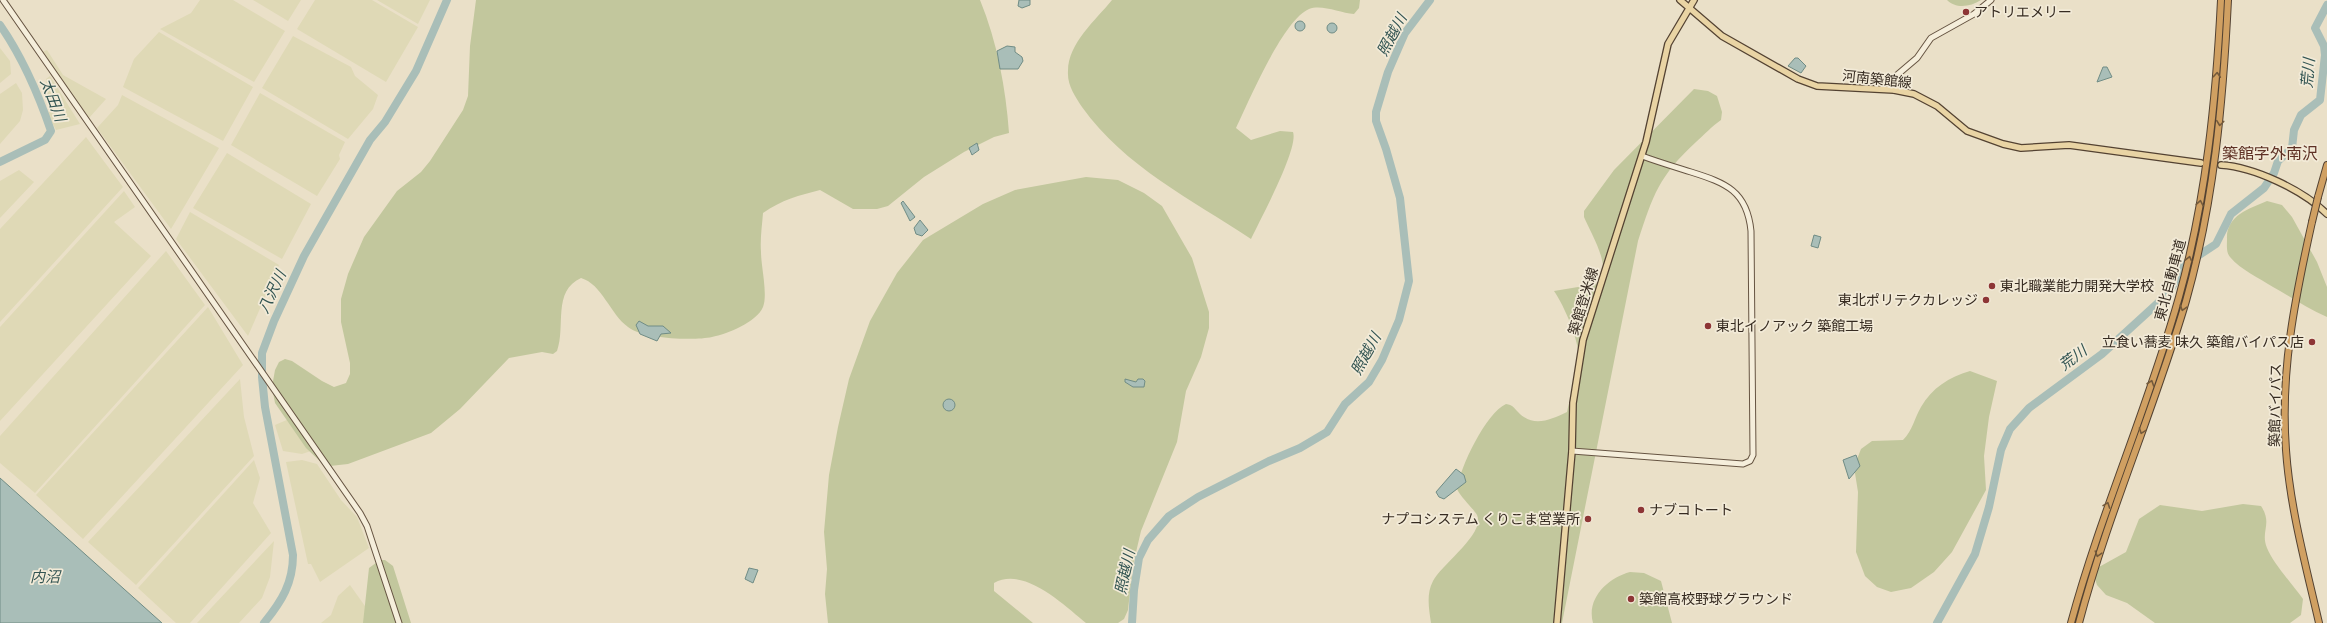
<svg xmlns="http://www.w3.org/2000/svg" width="2327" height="623" font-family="'IBM Plex Serif','Noto Sans JP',serif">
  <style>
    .farmland { fill: #dfd9b6 }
    .green { fill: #c2c79d }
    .water { fill: #a9beb8; stroke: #708c85 }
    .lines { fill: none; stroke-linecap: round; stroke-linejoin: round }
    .river { stroke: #a9beb8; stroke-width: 8 }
    .secondary-casing { stroke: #665442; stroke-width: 7 }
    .primary-casing { stroke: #534232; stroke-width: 8 }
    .highway-casing { stroke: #534232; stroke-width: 8 }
    .secondary { stroke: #f5eedb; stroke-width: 5 }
    .primary { stroke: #e9d4a4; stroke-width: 5.5 }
    .highway { stroke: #d0a062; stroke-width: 6 }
    .highway-bridge-casing { stroke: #534232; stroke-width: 8; stroke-linecap: butt }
    .highway-bridge { stroke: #d0a062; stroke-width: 6 }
    .oneway { stroke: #745a3b }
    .poi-dot { fill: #8d3535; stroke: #f2ead7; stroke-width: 1.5 }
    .labels { text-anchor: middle; stroke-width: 3.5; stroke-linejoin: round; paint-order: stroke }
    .poi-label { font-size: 14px; fill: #362b21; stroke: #f2ead7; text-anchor: start }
    .street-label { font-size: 14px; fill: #362b21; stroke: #f2ead7 }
    .water-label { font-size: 15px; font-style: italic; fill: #325452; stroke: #f2ead7 }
    .quarter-label { font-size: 16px; fill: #5e3125; stroke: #f2ead7 }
  </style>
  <rect width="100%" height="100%" fill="#eae0c8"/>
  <path class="farmland" d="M200,0H233L285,31L254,82L160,29L191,13Z
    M253,0H301L288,21Z
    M315,0H372L418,27L386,82L297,29Z
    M377,0H430L418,24Z
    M159,32L253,87L223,141L123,87L134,59Z
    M293,36L351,67L355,76L378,95L373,109L348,139L262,88Z
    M0,48L10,61L11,74L0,83Z
    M47,50L63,75L106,99L89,118L42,52Z
    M50,76L80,124L56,130L49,117L46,79Z
    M16,83L22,93L23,110L20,121L0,144V94Z
    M260,93L345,142L339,155L340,159L317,196L231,145Z
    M122,95L219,148L171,229L97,128L118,105Z
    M86,137L123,187L0,322V229Z
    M227,153L311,204L282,259L193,208Z
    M19,170L34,182L0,218V181Z
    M124,191L135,207L114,222L151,256L0,421V327Z
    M190,212L279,265L248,336L176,239Z
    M166,251L205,305L35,493L0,463V436Z
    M208,307L243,365L83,539L36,495Z
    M240,379L244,417L254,456L136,585L88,542Z
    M289,419L311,451L302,454L283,451L275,425Z
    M254,460L260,478L253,503L271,533L190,623H176L138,588Z
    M302,460L317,464L341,500L357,517L369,548L320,582L311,564H308L286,462Z
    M274,541L270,577L262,598L239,623H197Z
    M350,585L377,623H321L331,615L338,596Z"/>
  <path class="green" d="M476,0H980C997,41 1006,89 1009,133L994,137L964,152L924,177L888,206L877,209H853L820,190C800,195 781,200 763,213C762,226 760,239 761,252C761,266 768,295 763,307C757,322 727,334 712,337C694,341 643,339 628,327C610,314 602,284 581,278C552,291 566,327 557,351L553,354L542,352L509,358L460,409L431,433L348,464L330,466L322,463L306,448L275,403L272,387L275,370L279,362L285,359L292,361L322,381L334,387L346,383L350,374V363L341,322V299L348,274L364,237L397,191L421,172L430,161L463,110L468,96L470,46Z
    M1112,0H1360L1359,8L1354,14C1340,13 1322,4 1309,9C1283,20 1249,101 1236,128L1251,140L1280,131L1293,132C1299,148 1260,220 1251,239C1191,199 1125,167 1082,107C1075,96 1067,85 1068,71C1068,43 1096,20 1112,0Z
    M1947,0H1981C1970,7 1956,9 1947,0Z
    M1694,89L1708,91L1717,96L1722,112L1721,120C1712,126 1704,135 1696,142C1659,176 1653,195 1638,241L1562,623H1431C1429,609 1426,594 1433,581C1441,565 1486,533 1477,515C1473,508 1462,499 1457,489C1460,467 1486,413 1506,404C1513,405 1513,407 1518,412C1533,428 1550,420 1567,412C1570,397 1577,380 1579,364C1581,344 1565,307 1554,291L1596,284C1615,271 1591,234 1584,217V211L1614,170Z
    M1086,177L1118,180L1144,193L1162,206L1192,258L1209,312V328L1201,357L1186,391L1177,442L1141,531L1133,565L1128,610L1124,619L1118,623H1086C1064,605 1024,566 994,583V591L1033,623H828L825,594L827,569L824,532L829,475L838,427L849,379L870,321L897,273L923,240L983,204L1015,190Z
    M2267,201L2282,205L2292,217L2317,262L2327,287V317C2308,309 2291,297 2273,287C2259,278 2241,270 2230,257C2226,252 2227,246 2227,239C2226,216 2248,209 2267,201Z
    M1970,371L1997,381L1989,417L1984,456L1986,490L1952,552L1934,572L1911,588L1891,592L1877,587L1865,576L1856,552L1858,492L1854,467L1861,449L1872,441L1903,440C1913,430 1914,419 1921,407C1932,388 1949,377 1970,371Z
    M2243,504L2261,506C2273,524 2260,531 2267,548C2273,563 2293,585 2303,599L2301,615L2290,623H2155L2127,603L2106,595L2097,585L2094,576L2099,567L2126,552L2139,519L2160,505L2202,511Z
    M380,560H385L393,566L411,623H363L369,568Z
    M1630,572L1644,573L1661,581L1672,623H1593C1586,598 1608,578 1630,572Z"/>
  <path class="water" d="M1019,0H1030V5L1022,8L1018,6Z
    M1295 26a5 5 0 1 1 10 0a5 5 0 1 1-10 0Z
    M1327 28a5 5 0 1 1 10 0a5 5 0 1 1-10 0Z
    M1007,46L1015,47V52L1022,57L1023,61L1018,69H1000L997,51Z
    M1795,58H1798L1806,66L1801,73L1788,66Z
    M2103,67H2107L2112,77L2097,82Z
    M977,143L979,150L972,155L969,148Z
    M903,201L915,217L910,221L901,203Z
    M920,220L928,230L922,236L916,234L914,228Z
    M1814,235L1821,237L1818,248L1811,246Z
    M639,321L648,326H663L671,333L661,334L657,341L640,334L636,325Z
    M1125,379L1136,382L1138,379H1143L1145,381L1144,387H1133L1125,382Z
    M943 405a6 6 0 1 1 12 0a6 6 0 1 1-12 0Z
    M1856,455L1860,466L1849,479L1843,460Z
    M1456,469L1464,475L1466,482L1444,499L1439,497L1436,492Z
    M0,478L162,623H0Z
    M749,568L758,570L753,583L745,579Z"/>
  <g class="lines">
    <path class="river" d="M0,25C23,58 38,93 51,131L45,140L0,162
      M264,623C282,601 293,583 293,555L265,407L262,377V353L274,321L304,256L370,140L385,122L416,71L447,0
      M1132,623L1134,590L1139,558L1148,540L1169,516L1198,497L1269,461L1300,448L1327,432L1345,404L1369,382L1382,360L1399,320L1409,281L1400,198L1386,149L1376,121V112L1388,72L1405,33L1430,0
      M1937,623L1975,554L1989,507L2001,450L2010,429L2029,408L2102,354L2159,302L2172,287L2184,265L2216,244L2231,214L2264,188L2274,173L2278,161L2292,148L2294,130L2301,115L2320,100L2325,55L2324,46L2315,28L2327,5"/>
    <defs>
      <path id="secondary" d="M3,0L360,513L367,526L399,623
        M1894,90L1897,75L1917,58L1931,38L1974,14L1991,0
        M1572,451L1743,464L1750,461L1753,455L1751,231C1747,191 1726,183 1691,172C1675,167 1658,162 1642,156"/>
      <path id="primary" d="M1680,0L1722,36L1798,79L1817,86L1894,90L1914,94L1937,106L1967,131L2003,144L2021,148L2069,145L2201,163
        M2221,165C2254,167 2303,190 2327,214
        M1557,623L1572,451L1573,403L1583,340L1646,142L1668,44L1694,0"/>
      <path id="highway" d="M2318,197L2327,165
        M2312,222C2295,298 2280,372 2286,450C2290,508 2306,566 2319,623
        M2071,623C2101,512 2148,408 2179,297C2206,200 2216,100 2221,0
        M2079,623C2108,513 2154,410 2186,301C2214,202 2223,102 2228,0"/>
    </defs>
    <use href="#secondary" class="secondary-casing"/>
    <use href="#primary" class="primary-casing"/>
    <use href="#highway" class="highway-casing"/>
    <use href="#secondary" class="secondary"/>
    <use href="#primary" class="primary"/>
    <use href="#highway" class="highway"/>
    <defs>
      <path id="highway-bridge" d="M2312,222L2318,197"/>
    </defs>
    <use href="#highway-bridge" class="highway-bridge-casing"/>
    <use href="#highway-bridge" class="highway-bridge"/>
  </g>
  <defs><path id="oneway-chevron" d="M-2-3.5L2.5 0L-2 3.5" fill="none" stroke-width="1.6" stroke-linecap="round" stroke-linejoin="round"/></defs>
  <g class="oneway">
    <use href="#oneway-chevron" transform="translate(2217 75) rotate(-86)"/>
    <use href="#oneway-chevron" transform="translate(2220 123) rotate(97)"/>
    <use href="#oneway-chevron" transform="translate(2200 203) rotate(-80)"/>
    <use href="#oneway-chevron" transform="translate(2189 259) rotate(-76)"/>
    <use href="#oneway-chevron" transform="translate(2183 308) rotate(107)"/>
    <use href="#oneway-chevron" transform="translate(2151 383) rotate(-71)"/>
    <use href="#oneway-chevron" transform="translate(2142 431) rotate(110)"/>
    <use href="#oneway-chevron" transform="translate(2107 505) rotate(-70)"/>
    <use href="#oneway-chevron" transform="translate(2098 554) rotate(107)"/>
  </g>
  <g class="poi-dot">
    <circle cx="1966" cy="12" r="4"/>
    <circle cx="1992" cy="286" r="4"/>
    <circle cx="1986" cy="300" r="4"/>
    <circle cx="1708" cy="326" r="4"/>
    <circle cx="2312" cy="342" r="4"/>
    <circle cx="1641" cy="510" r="4"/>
    <circle cx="1588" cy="519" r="4"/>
    <circle cx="1631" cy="599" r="4"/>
  </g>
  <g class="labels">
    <g class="poi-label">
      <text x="1974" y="17">アトリエメリー</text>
      <text x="2000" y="291">東北職業能力開発大学校</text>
      <text x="1978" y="305" text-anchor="end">東北ポリテクカレッジ</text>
      <text x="1716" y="331">東北イノアック 築館工場</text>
      <text x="2304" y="347" text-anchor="end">立食い蕎麦 味久 築館バイパス店</text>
      <text x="1649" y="515">ナブコトート</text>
      <text x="1580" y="524" text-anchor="end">ナプコシステム くりこま営業所</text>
      <text x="1639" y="604">築館高校野球グラウンド</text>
    </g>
    <g class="street-label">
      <text transform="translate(1877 79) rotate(6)" y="5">河南築館線</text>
      <text transform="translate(2170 280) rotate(-75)" y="5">東北自動車道</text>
      <text transform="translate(1583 301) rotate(-73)" y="5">築館登米線</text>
      <text transform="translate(2275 405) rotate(-89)" y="5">築館バイパス</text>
    </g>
    <g class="water-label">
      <text transform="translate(1392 35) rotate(-62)" y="5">照越川</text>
      <text transform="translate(2308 73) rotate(-85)" y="5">荒川</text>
      <text transform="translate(53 100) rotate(69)" y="5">太田川</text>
      <text transform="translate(272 292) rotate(-65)" y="5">八沢川</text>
      <text transform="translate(1366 354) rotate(-61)" y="5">照越川</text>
      <text transform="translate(2073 358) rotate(-37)" y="5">荒川</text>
      <text transform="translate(1125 572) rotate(-78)" y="5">照越川</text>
      <text x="45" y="582">内沼</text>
    </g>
    <g class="quarter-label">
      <text x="2270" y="159">築館字外南沢</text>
    </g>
  </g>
</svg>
